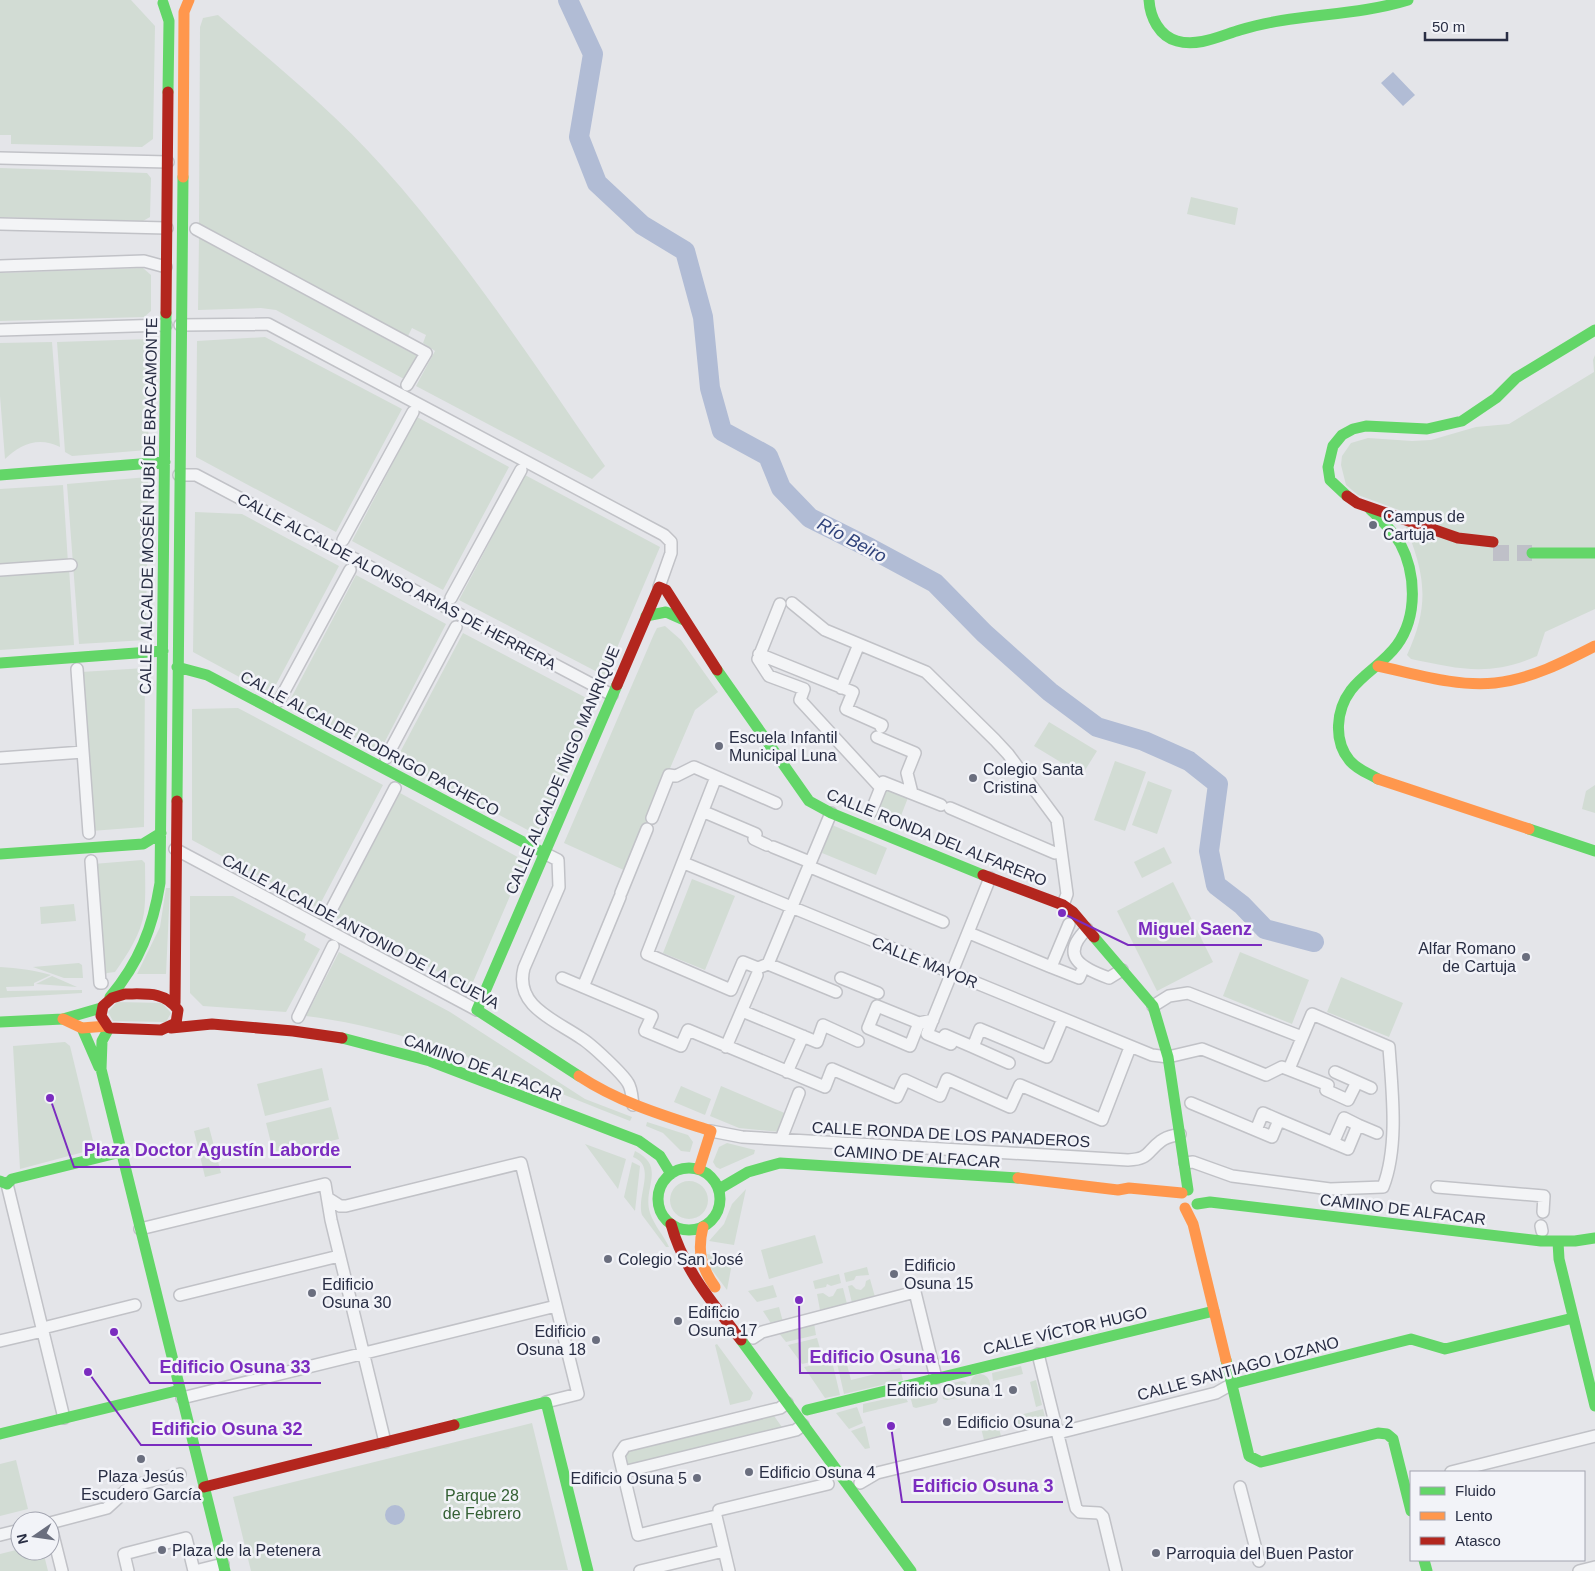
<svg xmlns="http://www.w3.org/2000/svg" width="1595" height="1571" font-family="Arial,sans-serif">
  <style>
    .green { fill: #d2dcd4 }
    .water { fill: #b1bcd5 }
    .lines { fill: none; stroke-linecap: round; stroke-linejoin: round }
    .river { stroke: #b1bcd5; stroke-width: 20 }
    .secondary-tunnel { stroke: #bfc0c8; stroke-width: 16; stroke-dasharray: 16 8; stroke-linecap: butt }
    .street-casing { stroke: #c1c2c7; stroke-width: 14 }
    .street { stroke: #f3f4f6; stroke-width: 11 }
    .fast { stroke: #63d668; stroke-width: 11 }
    .slow { stroke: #ff974d; stroke-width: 11 }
    .jam { stroke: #b3261e; stroke-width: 11 }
    .poi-dot { fill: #6a6e7e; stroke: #f2f3f8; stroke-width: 2 }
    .labels { text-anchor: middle; stroke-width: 5; stroke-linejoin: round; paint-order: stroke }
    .street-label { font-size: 16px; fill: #292e44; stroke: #f2f3f8 }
    .poi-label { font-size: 16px; fill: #292e44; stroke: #f2f3f8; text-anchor: start }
    .park-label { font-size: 16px; fill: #356135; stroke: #f2f3f8 }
    .water-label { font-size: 18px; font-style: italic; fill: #30437b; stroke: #f2f3f8 }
    .leader { fill: none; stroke: #7b2cbf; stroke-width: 2 }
    .callout-dot { fill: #7b2cbf; stroke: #f2f3f8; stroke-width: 2 }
    .callout-label { font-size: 18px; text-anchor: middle; font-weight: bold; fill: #7b2cbf; stroke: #f2f3f8; stroke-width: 5; stroke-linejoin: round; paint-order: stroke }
  </style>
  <rect width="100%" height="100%" fill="#e4e5e9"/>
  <path class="green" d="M0,0H131L155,26L153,139L142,147L11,144V135H0Z
    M218,15C274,64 333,111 382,166C465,258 534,364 605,466L592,479L416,386L435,351L423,343L426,335L412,328L408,336L199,225L200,27L203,18Z
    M0,168L147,173L151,178L150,217L143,221L0,217Z
    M1191,197L1238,208L1235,225L1187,214Z
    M199,238L417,356L404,379L276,310L261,308L198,310Z
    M143,268L151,275V311L144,317L0,321V273Z
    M265,337L402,409L336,532L196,457L197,341Z
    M150,339L148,450L72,456L65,452L57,342Z
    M52,342L60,447C39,436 20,444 5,459L0,396V343Z
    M1595,355V609L1545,632L1537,656C1490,677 1459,669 1411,659L1407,655C1434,597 1422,566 1399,510L1358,495L1346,485L1341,465L1342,456L1351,443L1368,438L1412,441L1431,440L1476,427L1509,424L1594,372L1593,360Z
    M417,417L509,467L443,590L352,541Z
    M525,475L660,547L605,676L459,600Z
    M148,477L146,640L79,644L67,484Z
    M63,485L68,563L0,568V489Z
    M195,512L242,514L339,566L271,694L193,652Z
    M69,568L74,645L0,650V573Z
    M356,575L446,624L380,751L289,702Z
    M665,626L681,640L718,692L695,710L626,871L564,843L654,634L657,628Z
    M463,633L594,702L537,835L396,760Z
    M145,668L144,827L91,831L89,741H85L81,672Z
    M238,708L383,785L318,908L192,840V709Z
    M1049,722L1097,751L1082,775L1034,746Z
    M1115,761L1146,772L1125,831L1094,820Z
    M1148,781L1172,790L1157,834L1132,825Z
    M1595,785V813L1582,809L1586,791Z
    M884,786L909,795L899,821L874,811Z
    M400,793L525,861L470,989L335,917Z
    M832,825L887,848L876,875L822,853Z
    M1164,847L1172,863L1142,878L1134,862Z
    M142,860L145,863C145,879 146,897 144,913C141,934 127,955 115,972L107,973L102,978L93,864Z
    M692,879L735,896L705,970L663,953Z
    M1173,882L1213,962L1157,991L1117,911Z
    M166,888H170L166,974H137L160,927Z
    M190,896H233L306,934L304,940L320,949L286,1012L203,1006L190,993Z
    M74,904L76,921L41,924L40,907Z
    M339,952L450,1012L585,1099L632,1117L630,1121C524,1080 419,1030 306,1016Z
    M1240,952L1309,980L1292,1024L1223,996Z
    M79,963L82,965L83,978H64L33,967Z
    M0,967C18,968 33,970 51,975L34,983V986L6,987L7,991L82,990V993L0,998Z
    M52,976L77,987L36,984Z
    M1341,977L1403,1003L1389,1037L1327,1012Z
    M117,1002L162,1003L171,1013L166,1022L113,1021L108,1012Z
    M65,1042L70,1046L95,1149L20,1169L13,1046Z
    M322,1068L329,1100L265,1116L257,1084Z
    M681,1086L711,1099L705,1115L674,1102Z
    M721,1086L787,1114L780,1132L739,1128L710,1116Z
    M331,1107L339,1139L274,1155L266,1123Z
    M647,1122L688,1135L693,1142L690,1152L681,1151L663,1133L646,1126Z
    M209,1127L221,1173L205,1177L194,1131Z
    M727,1143L755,1150L754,1154L720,1169L716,1167L713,1162L719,1147Z
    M585,1144L626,1159L618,1189Z
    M635,1151C667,1167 642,1188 650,1213C654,1225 664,1236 669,1247H666L642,1215C636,1195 657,1166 633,1157Z
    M632,1162L640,1166L635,1211L624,1197Z
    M670 1200a19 19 0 1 1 38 0a19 19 0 1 1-38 0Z
    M746,1189L734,1245L709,1241L724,1224L732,1204Z
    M815,1235L823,1263L769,1279L761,1250Z
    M707,1254L733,1258L727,1290L709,1266Z
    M867,1267L869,1275L856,1276L854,1280L846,1282L844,1273Z
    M839,1274L841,1283L831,1286L827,1284L826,1287L815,1289L813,1281Z
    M870,1279L875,1297L852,1303L848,1286L852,1285L856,1289L861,1290L865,1286L866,1281Z
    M773,1285L777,1297L757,1302L748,1291Z
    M843,1288L847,1304L820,1310L817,1294L823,1293L829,1297L833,1296L837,1289Z
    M779,1307L783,1322L772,1325L763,1311Z
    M814,1323L816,1335L786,1342L778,1332Z
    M817,1338L821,1352L836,1349L837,1356L802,1364L788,1345Z
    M717,1344L753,1393L750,1400L730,1405L715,1345Z
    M845,1357L851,1380L900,1368L903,1380L844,1394L836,1359Z
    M832,1361L840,1395L825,1398L804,1367Z
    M1021,1366L1023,1374L993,1381L992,1373Z
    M970 1384a10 10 0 1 1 20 0a10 10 0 1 1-20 0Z
    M1036,1380L1042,1405L1036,1407L1030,1382Z
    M962,1381L966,1382L968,1392L966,1396L947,1400L943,1399L941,1388L943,1385Z
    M931,1389L936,1390L938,1400L936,1403L916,1408L913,1407L910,1396L912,1393Z
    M904,1395L908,1402L863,1413V1404Z
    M857,1407L863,1423L849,1429L836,1413Z
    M1043,1409L1047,1425L1020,1431L1016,1416Z
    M772,1413L784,1430L630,1467L625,1465L623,1453L626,1449Z
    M997,1420L1001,1436L984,1440L980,1424Z
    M532,1423L568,1570L251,1571L233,1497Z
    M865,1426L870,1448L865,1449L851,1431Z
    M16,1460L28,1509L0,1516V1464Z
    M20,1549V1551H43L48,1571H0V1554Z"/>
  <path class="water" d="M1393,72L1415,95L1403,106L1381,83Z
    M385 1515a10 10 0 1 1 20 0a10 10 0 1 1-20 0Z"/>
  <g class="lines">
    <path class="river" d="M568,0L593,54L579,137L597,183L642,225L685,251L703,317L710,388L722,431L768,456L781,488L810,518L870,548L935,583L984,633L1050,692L1097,727L1144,741L1189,761L1218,784L1209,851L1216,885L1242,905L1265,929L1314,942"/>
    <path class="secondary-tunnel" d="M1493,553H1532"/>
    <defs>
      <path id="street" d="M0,158L168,162
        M0,224L167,228
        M196,229L426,353L407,385
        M0,266L144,261L166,267
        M180,325L268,324L664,535L671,542V553L659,587
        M0,330L166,325
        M179,475H196L612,695
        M343,540L413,412
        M0,570L71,565
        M451,598L521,470
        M792,603L825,630L926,672L995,740L1008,754L1057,820L1067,894L1063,905
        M780,604L758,659L769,676L804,689L800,700L881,788
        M759,654L853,692L846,709L882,725L881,727
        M77,669L89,833
        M841,688L857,649
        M279,701L350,570
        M877,737L915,753L907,773L912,793
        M0,758L83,752
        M386,758L456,627
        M716,777L647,954L731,990L743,962L758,968L768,964L836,992
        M950,808L1055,853
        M871,812L883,782L941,805
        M709,814L756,834L754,839L767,845
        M652,818L669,775L676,776L694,767L776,803
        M773,847L805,860
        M175,849L477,1010
        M544,853L558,860L559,887L524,968C514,1006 555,1020 581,1038C591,1044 622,1073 628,1083C632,1089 632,1099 633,1105
        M91,861L100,983H102
        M684,863L1152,1055L1168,1057L1202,1049L1266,1075L1282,1067L1328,1085
        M815,869L943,922
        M621,893L647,829
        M328,916L395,788
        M1087,929C1059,956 1081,968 1109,978L1122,970
        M974,935L1051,967L1069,924
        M768,964L831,813
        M1051,967L1079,978L1082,971
        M562,978L652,1016L645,1031L681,1046L688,1030L825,1087L832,1069L897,1097L905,1080L940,1096L947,1079L1010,1107L1020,1085L1102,1120L1129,1050
        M841,978L878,993
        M583,987L620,897
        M1153,1006L1169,996L1188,993L1302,1037
        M742,1011L817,1042L823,1025L858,1041
        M298,1017L333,946
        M919,1023L910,1046L868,1028L877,1006L919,1023L933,1020
        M945,1035L973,1047L980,1029L1047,1057L1062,1021
        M951,1044L927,1034L990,878
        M726,1047L757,975
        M973,1047L1009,1063
        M787,1072L803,1036
        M1335,1072L1371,1088
        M1326,1090L1348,1100L1357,1082
        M1191,1103L1272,1137L1279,1120L1348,1149L1358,1125L1377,1133
        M1256,1130L1263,1113L1279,1120
        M711,1131L742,1137L1128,1160C1150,1159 1146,1152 1161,1141C1167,1136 1173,1136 1180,1134
        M783,1134L799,1093
        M1333,1143L1344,1118L1358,1125
        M1185,1163L1193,1162L1232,1176L1330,1189L1383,1187C1399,1146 1392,1090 1389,1047L1312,1014L1289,1069
        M7,1184L64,1418
        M1437,1187L1544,1196L1543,1212
        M329,1199L340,1206H346L521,1163L578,1394L546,1402
        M1541,1226L1542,1231
        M140,1229L325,1184L331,1220L385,1442
        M180,1295L339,1256
        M47,1327L135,1305
        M753,1338L762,1332L915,1292L936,1378
        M0,1341L43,1331
        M1038,1354L1076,1508L1080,1512L1099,1513L1103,1517L1116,1571
        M182,1398L556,1306
        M787,1403L780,1408L625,1446L619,1455L623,1472L796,1430L803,1425
        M1058,1433L1216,1393L1232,1384
        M623,1472L638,1535L716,1516L729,1571
        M1451,1472L1595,1436
        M860,1483L877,1473L1057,1429
        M1240,1487L1259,1561
        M719,1510L828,1484
        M50,1523L107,1508L131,1486L180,1474
        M50,1523L62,1571
        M0,1535L20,1530
        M128,1571L124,1554L186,1538L194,1571
        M195,1571L223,1564
        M640,1571L724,1551
        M1579,1571L1595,1567"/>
    </defs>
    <use href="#street" class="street-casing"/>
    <use href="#street" class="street"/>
    <path class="fast" d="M1149,0C1150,17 1159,36 1177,41C1198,47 1220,36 1240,30C1295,13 1353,17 1408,0
      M163,3L169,21L168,92
      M0,475L165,462
      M1347,496L1330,480L1328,467L1333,446L1342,435L1353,429L1366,426L1427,429L1462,421L1496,398L1516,378L1595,330
      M1370,509C1381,520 1392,530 1400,543C1416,573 1418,616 1397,645C1384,663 1364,673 1351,690C1336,710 1333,741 1350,761C1358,770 1368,773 1378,779
      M1532,553H1595
      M646,616L666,612L684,620
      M0,663L163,651
      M177,667L207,675L544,853
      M717,670L809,801L831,813L983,875
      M177,801L183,177
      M1529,829L1595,851
      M0,854L143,844L161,833
      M1094,937L1153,1006L1168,1057L1188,1190
      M110,997C139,963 153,927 160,883L166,313
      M0,1022L63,1019L101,1008
      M82,1028L99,1067
      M109,1028L102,1041L101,1069L225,1571
      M342,1038L430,1061L639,1141L660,1156L671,1174
      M579,1076L477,1010L617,685
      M658 1199a31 31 0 1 1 62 0a31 31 0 1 1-62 0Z
      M0,1181L7,1184L12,1179L121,1152
      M719,1189L748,1172L780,1163L1018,1178
      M1197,1204L1210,1202L1541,1241H1575L1595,1238
      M1558,1242L1559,1259L1595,1406
      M741,1340L911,1571
      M1226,1360L1249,1456L1261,1462L1378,1433L1387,1434L1393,1439L1411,1511
      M1232,1384L1411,1339L1445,1349L1573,1318
      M807,1410L1214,1311
      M454,1425L546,1402L588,1571
      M0,1434L180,1390
      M1424,1560L1427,1571"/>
    <path class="slow" d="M183,177L184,12L189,0
      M1378,666C1416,674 1456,687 1495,683C1531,679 1564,662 1595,646
      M1378,779L1529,829
      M63,1019L82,1028L107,1026
      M579,1076C620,1103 665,1116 711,1131L699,1169
      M1018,1178L1118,1190L1129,1188L1182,1193
      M1185,1208L1193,1224L1226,1360
      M703,1227C697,1251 701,1267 715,1287"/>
    <path class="jam" d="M166,313L168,92
      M1347,496L1357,503L1458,538L1493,542
      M617,685L659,587L666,590L717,670
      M983,875L1063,905L1073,912L1094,937
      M125,994C145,994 165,991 178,1010L176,1023L161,1030L109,1028L101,1016L103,1006L112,998Z
      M175,1003L177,801
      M171,1028L212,1024L293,1031L342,1038
      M671,1224C683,1269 713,1303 741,1340
      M204,1487L454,1425"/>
  </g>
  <g class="poi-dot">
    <circle cx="1373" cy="525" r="5"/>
    <circle cx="719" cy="746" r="5"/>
    <circle cx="973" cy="778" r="5"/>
    <circle cx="1526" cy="957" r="5"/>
    <circle cx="608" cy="1259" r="5"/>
    <circle cx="894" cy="1274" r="5"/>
    <circle cx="312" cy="1293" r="5"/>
    <circle cx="678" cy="1321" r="5"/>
    <circle cx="596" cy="1340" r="5"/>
    <circle cx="1013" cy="1390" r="5"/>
    <circle cx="947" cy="1422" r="5"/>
    <circle cx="141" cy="1459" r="5"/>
    <circle cx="749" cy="1472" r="5"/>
    <circle cx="697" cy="1478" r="5"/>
    <circle cx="162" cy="1550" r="5"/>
    <circle cx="1156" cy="1553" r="5"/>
  </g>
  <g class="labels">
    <g class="street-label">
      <text transform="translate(148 506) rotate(-89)" y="6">CALLE ALCALDE MOSÉN RUBÍ DE BRACAMONTE</text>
      <text transform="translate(397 581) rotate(28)" y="6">CALLE ALCALDE ALONSO ARIAS DE HERRERA</text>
      <text transform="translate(370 743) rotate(28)" y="6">CALLE ALCALDE RODRIGO PACHECO</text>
      <text transform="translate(562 770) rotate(-67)" y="6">CALLE ALCALDE IÑIGO MANRIQUE</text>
      <text transform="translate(937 837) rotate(22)" y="6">CALLE RONDA DEL ALFARERO</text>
      <text transform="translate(361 931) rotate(28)" y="6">CALLE ALCALDE ANTONIO DE LA CUEVA</text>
      <text transform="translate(925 962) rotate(22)" y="6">CALLE MAYOR</text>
      <text transform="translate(483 1067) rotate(20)" y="6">CAMINO DE ALFACAR</text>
      <text transform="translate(951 1134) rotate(3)" y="6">CALLE RONDA DE LOS PANADEROS</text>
      <text transform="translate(917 1156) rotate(4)" y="6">CAMINO DE ALFACAR</text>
      <text transform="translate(1403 1209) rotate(7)" y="6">CAMINO DE ALFACAR</text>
      <text transform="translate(1065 1330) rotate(-13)" y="6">CALLE VÍCTOR HUGO</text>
      <text transform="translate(1238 1368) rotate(-15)" y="6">CALLE SANTIAGO LOZANO</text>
    </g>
    <g class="poi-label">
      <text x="1383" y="522">Campus de<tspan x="1383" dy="18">Cartuja</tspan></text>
      <text x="729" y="743">Escuela Infantil<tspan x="729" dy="18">Municipal Luna</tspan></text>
      <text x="983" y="775">Colegio Santa<tspan x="983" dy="18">Cristina</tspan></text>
      <text x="1516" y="954" text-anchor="end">Alfar Romano<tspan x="1516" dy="18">de Cartuja</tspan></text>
      <text x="618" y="1265">Colegio San José</text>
      <text x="904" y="1271">Edificio<tspan x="904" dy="18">Osuna 15</tspan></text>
      <text x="322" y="1290">Edificio<tspan x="322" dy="18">Osuna 30</tspan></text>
      <text x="688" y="1318">Edificio<tspan x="688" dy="18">Osuna 17</tspan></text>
      <text x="586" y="1337" text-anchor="end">Edificio<tspan x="586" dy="18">Osuna 18</tspan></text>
      <text x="1003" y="1396" text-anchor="end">Edificio Osuna 1</text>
      <text x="957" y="1428">Edificio Osuna 2</text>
      <text x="759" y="1478">Edificio Osuna 4</text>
      <text x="141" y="1482" text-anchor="middle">Plaza Jesús<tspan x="141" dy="18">Escudero García</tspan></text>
      <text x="687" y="1484" text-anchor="end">Edificio Osuna 5</text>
      <text x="172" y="1556">Plaza de la Petenera</text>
      <text x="1166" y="1559">Parroquia del Buen Pastor</text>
    </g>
    <g class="park-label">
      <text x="482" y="1501">Parque 28<tspan x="482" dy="18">de Febrero</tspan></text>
    </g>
    <g class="water-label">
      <text transform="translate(852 540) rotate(28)" y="6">Río Beiro</text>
    </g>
  </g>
  <path class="leader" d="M1062 913L1128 945H1262M50 1098L74 1167H351M799 1300L800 1373H971M114 1332L150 1383H321M88 1372L141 1445H312M891 1426L902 1502H1063"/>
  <g class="callout-dot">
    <circle cx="1062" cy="913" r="5"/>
    <circle cx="50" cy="1098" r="5"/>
    <circle cx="799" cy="1300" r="5"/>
    <circle cx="114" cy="1332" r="5"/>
    <circle cx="88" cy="1372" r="5"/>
    <circle cx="891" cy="1426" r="5"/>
  </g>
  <g class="callout-label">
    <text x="1195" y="935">Miguel Saenz</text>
    <text x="212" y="1156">Plaza Doctor Agustín Laborde</text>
    <text x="885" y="1363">Edificio Osuna 16</text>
    <text x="235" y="1373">Edificio Osuna 33</text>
    <text x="227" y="1435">Edificio Osuna 32</text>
    <text x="983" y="1492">Edificio Osuna 3</text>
  </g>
  <rect x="1410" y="1471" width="175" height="90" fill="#f2f3f8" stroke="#a2a4b0"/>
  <rect x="1420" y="1487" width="25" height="8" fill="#63d668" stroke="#a2a4b0"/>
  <text x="1455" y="1496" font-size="15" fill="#292e44">Fluido</text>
  <rect x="1420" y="1512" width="25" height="8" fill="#ff974d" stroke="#a2a4b0"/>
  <text x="1455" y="1521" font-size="15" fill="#292e44">Lento</text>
  <rect x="1420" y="1537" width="25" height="8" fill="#b3261e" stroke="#a2a4b0"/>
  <text x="1455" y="1546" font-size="15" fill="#292e44">Atasco</text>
  <g transform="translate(35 1536) rotate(257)"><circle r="24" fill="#f2f3f8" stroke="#a2a4b0"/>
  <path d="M0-4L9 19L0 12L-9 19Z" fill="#6a6e7e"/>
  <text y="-8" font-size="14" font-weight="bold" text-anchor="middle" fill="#292e44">N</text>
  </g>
  <path d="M1425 32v8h82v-8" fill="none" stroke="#292e44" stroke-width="2.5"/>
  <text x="1432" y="32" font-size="15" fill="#292e44" stroke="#f2f3f8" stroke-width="4" paint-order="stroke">50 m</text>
</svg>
